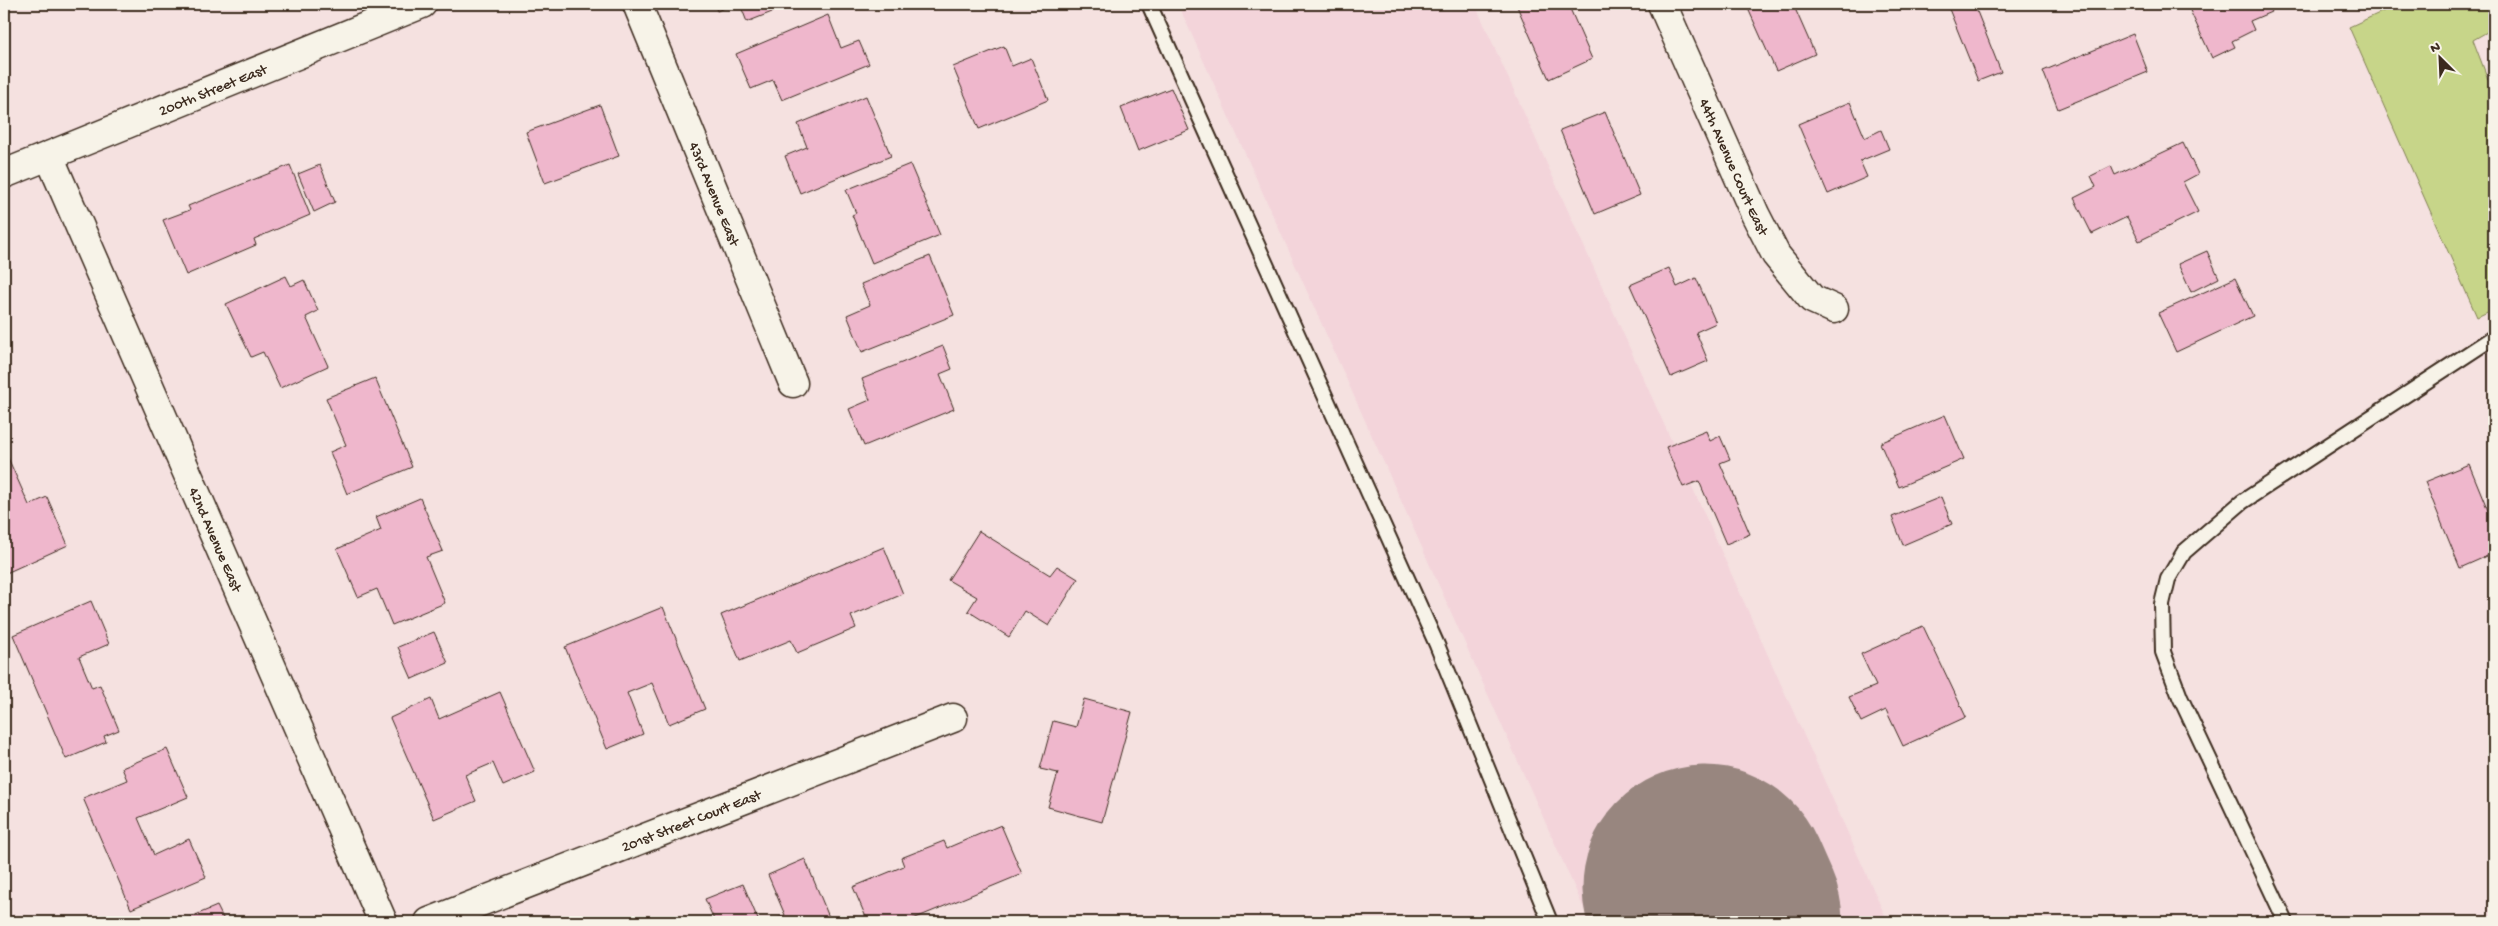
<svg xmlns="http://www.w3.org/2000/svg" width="2498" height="926" font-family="'Gochi Hand',sans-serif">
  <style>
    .built { fill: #f3d4da }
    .green { fill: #c7d589; stroke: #818054 }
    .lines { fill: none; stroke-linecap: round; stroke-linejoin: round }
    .taxiway { stroke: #98867f; stroke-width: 98 }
    .runway { stroke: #98867f; stroke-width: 245 }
    .building { fill: #efb7cc; stroke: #3b2a1e }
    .lane-casing { stroke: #3b2a1e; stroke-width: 18 }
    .street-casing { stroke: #3b2a1e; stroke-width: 31 }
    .secondary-casing { stroke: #3b2a1e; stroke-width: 31 }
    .lane { stroke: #f7f3e8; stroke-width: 14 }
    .street { stroke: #f7f3e8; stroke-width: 28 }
    .secondary { stroke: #f7f3e8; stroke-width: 28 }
    .labels { text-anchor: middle; stroke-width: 4; stroke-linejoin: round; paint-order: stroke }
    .street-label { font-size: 15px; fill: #3b2a1e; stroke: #f7f3e8 }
  </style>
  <rect width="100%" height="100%" fill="#f5e1e0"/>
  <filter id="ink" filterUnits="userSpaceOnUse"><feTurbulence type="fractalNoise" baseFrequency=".02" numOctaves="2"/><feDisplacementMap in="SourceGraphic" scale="10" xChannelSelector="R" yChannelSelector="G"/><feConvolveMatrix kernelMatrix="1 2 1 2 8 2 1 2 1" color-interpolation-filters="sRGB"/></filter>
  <g filter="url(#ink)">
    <path class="built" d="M1178,4H1475L1888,922H1590Z"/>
    <path class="green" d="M2399,4H2494V28L2473,40L2494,95V309L2477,317L2349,27Z"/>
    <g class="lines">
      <path class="taxiway" d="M1664,908L1705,888"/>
      <path class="runway" d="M1705,888L1720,922"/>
    </g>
    <path class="building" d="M714,4H733L717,11Z
      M740,4H792L747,22Z
      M1516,4H1568L1592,59L1549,79Z
      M1746,4H1793L1815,54L1776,71Z
      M1947,4H1974L2001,72L1978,81Z
      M2187,4H2267L2271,12L2250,21L2254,30L2232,41L2235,47L2212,58Z
      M828,15L841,48L859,41L869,64L782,100L773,80L751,89L736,54Z
      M2133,34L2148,72L2058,109L2043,71Z
      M1004,46L1012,66L1031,58L1048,100L979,129L953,67Z
      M1171,88L1189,130L1138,151L1121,108Z
      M866,96L891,156L800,193L785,156L807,147L798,124Z
      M1850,102L1865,138L1881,130L1889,149L1860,161L1867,177L1828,194L1798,124Z
      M600,105L619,156L545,183L526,132Z
      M1605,112L1640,195L1595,214L1560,130Z
      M2183,143L2198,174L2183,182L2198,212L2139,241L2127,217L2092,234L2074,198L2096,187L2091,176L2111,166L2115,175Z
      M910,164L940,235L872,263L852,215L856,213L846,190Z
      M290,165L310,215L254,239L256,245L186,275L163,220L190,210L188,206Z
      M320,165L335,202L314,212L298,174Z
      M2207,251L2219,278L2191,292L2178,264Z
      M930,256L954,315L862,352L847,315L870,305L861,284Z
      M1669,268L1677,287L1696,278L1716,323L1696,332L1708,361L1671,377L1630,285Z
      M286,276L291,286L304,280L318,311L306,317L328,366L280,388L263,352L251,357L226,304Z
      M2235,278L2253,316L2176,352L2158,313Z
      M943,346L952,369L940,374L954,409L864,446L849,409L870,400L862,379Z
      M375,378L412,467L347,494L330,452L346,445L326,398Z
      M1945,415L1964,459L1899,487L1880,443Z
      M1706,431L1710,441L1720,436L1730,459L1720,463L1750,534L1726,544L1699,481L1683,487L1666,447Z
      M4,449L29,505L47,497L68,545L4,574Z
      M2469,464L2494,525V553L2460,568L2425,482Z
      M1941,497L1952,524L1903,545L1892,517Z
      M420,498L443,551L426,557L445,603L392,625L377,589L358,597L337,549L381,530L376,517Z
      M979,531L1050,575L1057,566L1078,579L1049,626L1025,611L1009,637L968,611L977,597L948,580Z
      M884,547L903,594L851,616L856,628L797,653L791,640L740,661L721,615Z
      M91,601L109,644L79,657L92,688L100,685L119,730L104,736L106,742L66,759L13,635Z
      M663,607L705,709L669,724L652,683L627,693L643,734L607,749L565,647Z
      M1923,626L1966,717L1903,746L1886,710L1861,722L1849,697L1876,686L1861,654Z
      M434,632L448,663L412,679L398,647Z
      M500,692L535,772L503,786L493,763L465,775L476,801L434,819L390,718L431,699L439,719Z
      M1084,699L1132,712L1102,822L1048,807L1058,773L1040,769L1053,721L1076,727Z
      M167,749L188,797L138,818L154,855L189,839L206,877L131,909L83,798L127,780L122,768Z
      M1001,825L1022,874L906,922H868L853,887L904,866L901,858L944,841L947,848Z
      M805,859L831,922H769L785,915L768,875Z
      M743,884L759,922H715L705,899Z
      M217,906L225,922H179Z"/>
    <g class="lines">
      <defs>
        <path id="lane" d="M1149,4L1437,645L1550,922
          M2286,922L2180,697L2163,652L2162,604L2168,579L2184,552L2242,502L2494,337"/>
        <g id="street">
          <path id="s1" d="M637,4L793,383"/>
          <path id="s2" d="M1662,4L1755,214L1776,255L1812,299L1834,309"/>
          <path id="s3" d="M49,156L383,922"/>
          <path id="s4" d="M429,922L953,718"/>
        </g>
        <g id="secondary">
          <path id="s5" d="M4,174L422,4"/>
        </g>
      </defs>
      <use href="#lane" class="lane-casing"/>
      <use href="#street" class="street-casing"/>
      <use href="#secondary" class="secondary-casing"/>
      <use href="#lane" class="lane"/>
      <use href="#street" class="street"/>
      <use href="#secondary" class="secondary"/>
    </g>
  </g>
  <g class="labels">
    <g class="street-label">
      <text dy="5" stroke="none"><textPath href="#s5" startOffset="225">200th Street East</textPath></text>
      <text dy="5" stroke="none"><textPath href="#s2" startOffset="178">44th Avenue Court East</textPath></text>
      <text dy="5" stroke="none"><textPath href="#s1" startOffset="205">43rd Avenue East</textPath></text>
      <text dy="5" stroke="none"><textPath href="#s3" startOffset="418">42nd Avenue East</textPath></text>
      <text dy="5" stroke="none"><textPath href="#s4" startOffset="281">201st Street Court East</textPath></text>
    </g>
  </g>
  <rect width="2498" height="926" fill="none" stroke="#f7f3e8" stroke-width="20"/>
  <rect x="10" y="10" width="2478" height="906" fill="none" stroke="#3b2a1e" stroke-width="2" filter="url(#ink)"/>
  <g transform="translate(2440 58) rotate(336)" stroke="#f7f3e8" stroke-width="4" paint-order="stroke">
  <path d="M0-4L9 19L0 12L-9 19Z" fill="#3b2a1e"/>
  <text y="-8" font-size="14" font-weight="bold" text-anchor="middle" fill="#3b2a1e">N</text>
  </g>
</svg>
